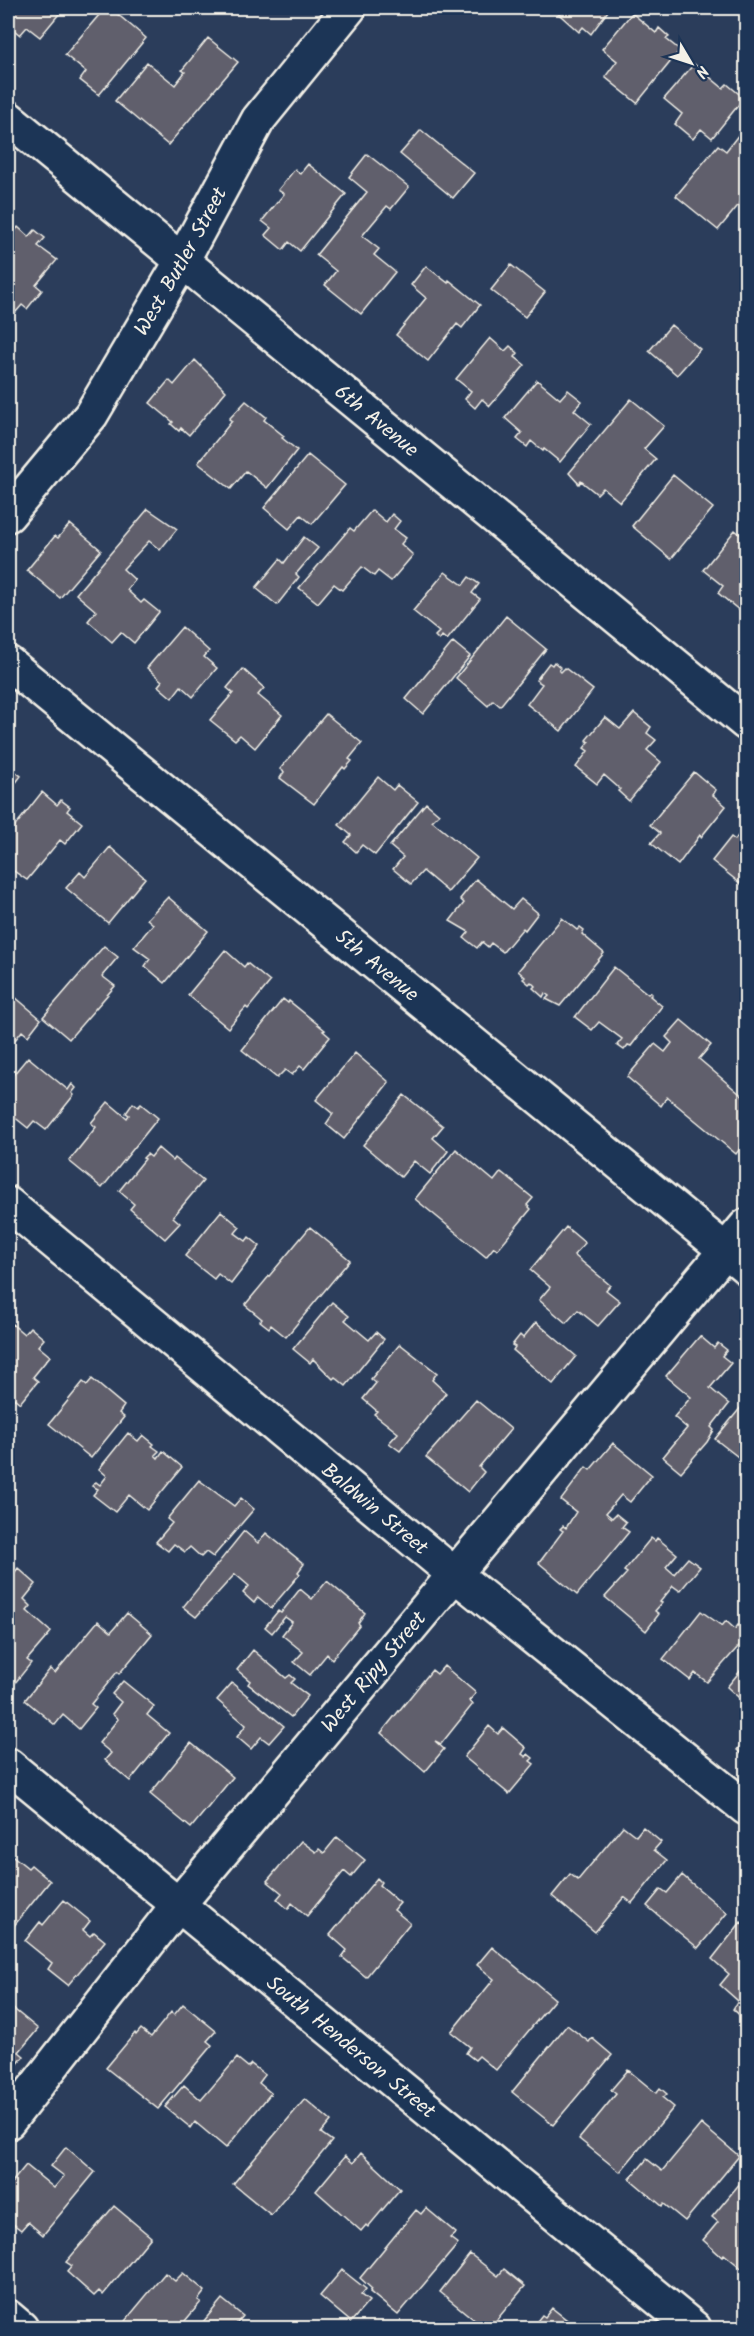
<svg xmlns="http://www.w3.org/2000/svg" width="754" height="2336" font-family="Kalam,sans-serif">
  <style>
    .building { fill: #615f6c; stroke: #f4f1e8; stroke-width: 1.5 }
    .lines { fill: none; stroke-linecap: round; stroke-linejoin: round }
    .minor-casing { stroke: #f4f1e8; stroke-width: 38 }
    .minor { stroke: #1d3557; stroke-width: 33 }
    .labels { text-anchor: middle; stroke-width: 5; stroke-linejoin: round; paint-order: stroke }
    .street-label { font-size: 21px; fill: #f4f1e8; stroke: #1d3557 }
  </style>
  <rect width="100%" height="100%" fill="#2b3d5b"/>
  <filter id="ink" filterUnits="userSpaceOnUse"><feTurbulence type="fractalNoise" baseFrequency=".0167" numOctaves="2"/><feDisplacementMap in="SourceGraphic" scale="12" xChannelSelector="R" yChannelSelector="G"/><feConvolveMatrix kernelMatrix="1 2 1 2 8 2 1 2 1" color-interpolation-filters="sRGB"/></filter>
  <g filter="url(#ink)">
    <path class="building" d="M8,8H64L40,37L27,27L20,35L8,25Z
      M105,8H110L146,38L99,95L80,80L86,72L65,55Z
      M552,8H604L608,11L591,34L583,27L579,32Z
      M632,13L656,33L659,28L669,37L666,39L680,50L637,103L605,77L617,61L602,49Z
      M208,38L238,62L168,145L115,101L147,62L175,85L185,72L182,70Z
      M694,64L723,88L727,84L744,98L712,138L701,129L693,139L675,124L682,114L664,99Z
      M746,125V196L718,230L676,196L718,145L726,151Z
      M421,130L474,173L453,198L400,154Z
      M367,154L409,187L391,209L387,206L362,236L379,249L374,255L395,272L361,314L325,285L336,271L316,255L367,192L349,177Z
      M308,164L346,194L300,251L289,242L283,250L265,235L271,228L262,221L284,194L278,190L295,169L300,174Z
      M18,227L29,237L35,230L45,238L38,246L57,260L36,285L42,290L27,309L22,305L16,312L8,305V240Z
      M511,265L545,292L525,317L491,290Z
      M426,266L448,283L449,280L480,305L462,328L457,324L428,361L396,335L426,298L411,285Z
      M671,325L700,349L677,375L649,351Z
      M490,338L505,351L510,346L518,353L515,357L525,365L490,406L482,399L475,408L465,399L471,391L456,379Z
      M195,360L226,391L189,435L181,428L179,431L171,424L173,422L150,403L169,380L174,385Z
      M537,380L560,399L568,390L582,401L574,410L591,424L560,462L544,449L543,451L531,441L527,447L517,439L522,433L505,418Z
      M631,399L664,426L644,449L656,459L620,502L603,488L597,494L581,481L579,484L569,473Z
      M246,401L266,417L264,420L284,436L282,438L297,450L267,488L246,471L231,489L198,463L232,421L229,419Z
      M308,455L345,485L312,524L301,515L289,529L264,508Z
      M673,475L713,508L671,559L632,526Z
      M148,509L177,529L160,550L149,541L123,569L135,580L127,590L141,603L144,600L159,612L134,643L121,632L112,642L88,621L96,611L76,594Z
      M372,510L386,522L392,514L400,521L394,529L406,538L401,544L413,555L391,581L378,571L374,576L362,567L342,590L334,584L318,603L299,588L350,528L354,531Z
      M70,524L101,550L60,598L27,570L55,536L58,538Z
      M735,530L746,539V603L740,611L718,593L723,586L703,570Z
      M304,537L318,548L296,574L299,577L277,605L256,588L280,559L284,563Z
      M445,572L463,585L469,577L479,584L472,593L480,599L447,640L442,636L439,640L435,636L439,632L413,611Z
      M506,616L546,649L500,706L493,700L488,706L456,678Z
      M182,627L209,651L204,657L217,668L193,697L181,686L172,698L158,686L162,681L147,668Z
      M453,642L470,656L423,714L406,699Z
      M554,662L561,668L559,670L561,672L565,668L593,690L561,731L527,704L542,684L536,680L549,663L552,665Z
      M243,669L264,688L258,695L282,715L255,748L240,735L235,740L210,720L233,693L227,688Z
      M634,713L651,727L647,733L656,740L647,750L661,762L629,801L618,791L620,789L604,775L597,784L576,767L588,751L584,748L589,742L586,740L605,717L620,729Z
      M326,714L362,743L349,759L352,761L345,769L343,767L314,804L280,778L284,772L280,769Z
      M8,766L21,776L8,793Z
      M694,772L716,790L713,795L726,806L701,837L700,835L678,865L651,843L660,833L650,825Z
      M378,777L393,790L397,785L418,802L375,855L362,845L356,852L345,842L351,835L339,825Z
      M42,792L57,805L61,800L70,807L67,811L82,823L65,844L60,840L27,880L8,867V835Z
      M426,803L439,814L432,821L477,858L448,892L423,871L411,884L393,869L403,857L390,846Z
      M746,825V888L712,861L731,837L735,840Z
      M110,847L145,878L108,923L66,888L80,872L85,877Z
      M476,879L512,909L521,899L538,913L525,930L523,928L503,952L491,943L488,947L482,942L477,948L464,938L469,932L450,921L464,903L460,899Z
      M168,897L208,931L165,983L145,966L150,959L134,947L153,924L147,919Z
      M562,918L577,930L580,927L584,930L582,934L604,953L560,1006L546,999L549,996L545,993L543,997L533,988L535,986L531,982L529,984L523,979L525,977L518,971Z
      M104,946L118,957L102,976L115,986L69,1039L43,1017Z
      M225,950L244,967L247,963L270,982L248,1009L246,1007L228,1028L188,995Z
      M614,967L648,994L650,992L652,994L650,996L662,1006L631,1046L628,1045L624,1050L617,1045L622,1039L599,1022L592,1030L575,1017Z
      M8,991L41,1019L28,1036L22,1031L8,1049Z
      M283,999L288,1003L289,1001L325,1030L323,1031L330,1037L304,1069L300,1066L292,1075L285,1070L277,1078L242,1050Z
      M681,1020L711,1045L699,1059L746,1099V1141L736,1154L667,1097L661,1106L627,1077L655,1044L665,1052L672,1043L666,1037Z
      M355,1053L389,1082L344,1139L326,1124L333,1114L316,1100Z
      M28,1057L68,1090L72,1084L76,1088L72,1093L74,1095L46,1130L34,1121L28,1128L8,1112V1081Z
      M404,1095L443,1126L433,1138L448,1151L430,1174L414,1161L401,1177L363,1145Z
      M108,1102L127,1118L129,1115L126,1113L133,1103L138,1107L141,1104L158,1118L102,1188L69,1161L96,1127L91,1123Z
      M158,1148L173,1161L175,1158L203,1181L173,1217L180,1223L165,1239L130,1209L134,1204L119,1191L145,1159L143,1158L147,1154L151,1157Z
      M456,1149L494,1181L501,1172L533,1198L527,1205L531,1209L497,1250L494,1247L486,1257L415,1199Z
      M221,1211L240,1227L235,1233L246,1241L249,1237L260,1246L231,1284L218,1274L214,1279L185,1256Z
      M310,1227L350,1260L286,1337L271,1325L269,1328L260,1321L262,1319L245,1305Z
      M566,1227L585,1243L574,1255L610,1285L606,1290L620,1301L598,1326L578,1310L566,1323L539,1300L550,1287L530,1270Z
      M332,1302L349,1316L345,1320L369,1340L376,1332L384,1339L346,1386L335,1377L333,1379L313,1359L310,1363L293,1349Z
      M536,1322L576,1356L553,1384L513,1350L515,1347L512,1345L520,1335L523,1338Z
      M12,1324L24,1334L30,1327L44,1339L38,1346L50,1356L33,1377L38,1381L20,1403L14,1398L10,1403L8,1401V1329Z
      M700,1336L714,1348L718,1343L727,1350L722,1356L731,1363L710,1388L729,1404L711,1427L714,1430L707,1442L681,1472L663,1457L687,1428L674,1417L691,1397L666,1376Z
      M400,1344L437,1373L432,1380L446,1393L400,1451L389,1443L398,1433L374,1414L377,1411L363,1399L376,1383L371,1379Z
      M92,1379L124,1406L119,1413L124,1417L91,1458L49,1424L83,1382L87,1385Z
      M476,1400L511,1429L479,1467L484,1472L468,1492L426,1457Z
      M746,1401V1455L742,1460L715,1439Z
      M128,1433L138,1441L143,1435L154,1444L152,1446L159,1451L155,1455L158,1458L163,1451L182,1467L147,1510L129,1495L115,1512L93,1495L98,1489L92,1486L96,1482L100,1485L107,1476L99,1469Z
      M613,1443L652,1475L630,1502L621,1495L606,1513L612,1518L616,1514L626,1522L622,1527L629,1532L577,1595L539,1563L563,1531L560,1529L563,1526L566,1528L576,1512L561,1500L586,1467L590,1470Z
      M199,1480L234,1506L241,1498L254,1509L213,1557L206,1552L201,1557L190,1547L185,1552L174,1544L168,1551L156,1542L172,1523L167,1519Z
      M244,1531L258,1543L266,1533L304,1564L298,1572L300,1574L271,1608L258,1597L254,1603L243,1593L249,1586L235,1574L196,1617L183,1607Z
      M651,1538L655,1541L657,1538L677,1554L666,1567L674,1574L688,1558L700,1567L680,1591L673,1586L660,1602L662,1603L655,1611L659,1614L646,1631L605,1597L627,1573L624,1571Z
      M18,1568L36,1584L24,1599L31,1606L27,1611L51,1632L27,1660L31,1663L11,1688L8,1685V1581Z
      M327,1581L365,1613L358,1623L360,1625L332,1659L327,1654L310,1675L294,1662L303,1652L282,1635L292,1622L285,1617L272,1633L265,1627L278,1611L281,1613L300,1589L312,1599Z
      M701,1611L722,1626L726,1621L735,1629L738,1625L746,1631L744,1637L746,1638L707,1682L695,1673L690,1680L663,1659Z
      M127,1613L152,1634L119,1674L117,1672L91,1704L96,1708L79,1729L63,1715L55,1725L25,1700L50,1669L55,1673L98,1621L111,1632Z
      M253,1650L286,1678L290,1675L295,1679L291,1683L308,1696L291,1717L248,1684L250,1681L237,1670Z
      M746,1664V1704L727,1687Z
      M444,1666L476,1693L469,1701L473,1704L441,1744L435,1741L444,1749L425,1772L381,1733L432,1670L437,1674Z
      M123,1681L154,1706L147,1715L169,1733L130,1781L105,1760L111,1753L99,1743L118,1719L112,1714L121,1702L112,1694Z
      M232,1683L284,1726L269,1743L261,1737L251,1749L237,1737L246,1725L217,1700Z
      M489,1726L498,1734L503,1728L526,1748L522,1754L526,1757L528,1754L533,1758L530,1761L534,1764L509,1794L464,1757Z
      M746,1738V1758L737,1750Z
      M191,1743L233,1777L191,1828L150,1794Z
      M623,1826L636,1836L643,1827L661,1842L654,1850L667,1860L632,1903L624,1897L595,1932L552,1896L570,1874L578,1880Z
      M337,1837L365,1860L351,1877L344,1871L307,1916L292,1903L288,1909L277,1899L282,1893L267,1881L301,1841L316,1852L319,1849L324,1853Z
      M8,1852L28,1868L31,1865L50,1881L9,1932Z
      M682,1875L727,1913L698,1948L647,1906L661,1889L667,1893Z
      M377,1878L381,1882L379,1885L400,1903L394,1910L410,1923L366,1977L342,1957L347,1950L330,1935Z
      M64,1900L90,1921L83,1930L90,1936L94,1932L105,1941L68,1985L48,1969L52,1963L25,1941L40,1922L43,1925Z
      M741,1922L746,1927V2016L744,2019L733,2009L738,2001L720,1985L729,1974L712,1959Z
      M492,1947L555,1999L496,2070L479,2056L475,2060L466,2053L470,2047L451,2032L494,1979L477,1965Z
      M183,2004L216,2031L207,2041L212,2045L158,2109L106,2068L135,2033L136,2035L141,2029L151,2037L171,2012L174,2015Z
      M10,2006L38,2029L19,2052L24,2056L8,2076V2009Z
      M567,2025L589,2042L592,2038L612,2055L553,2125L512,2092Z
      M237,2058L248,2067L251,2064L265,2075L259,2083L271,2093L226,2148L195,2122L191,2128L165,2107L184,2085L201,2100Z
      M628,2070L656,2093L660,2088L667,2094L663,2098L674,2107L620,2172L579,2139L616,2094L611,2090Z
      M305,2099L331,2121L321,2133L332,2141L271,2215L233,2184Z
      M701,2124L739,2156L685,2221L664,2204L662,2206L630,2179L647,2159L662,2171Z
      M66,2147L95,2172L43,2235L28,2222L21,2230L8,2220V2187L26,2165L54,2188L64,2176L51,2166Z
      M361,2153L400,2189L368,2227L366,2225L361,2231L316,2191L345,2156L353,2163Z
      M741,2182L746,2186V2272L724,2254L722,2257L703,2240L718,2222L712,2217Z
      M114,2206L151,2237L103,2295L99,2291L94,2296L67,2272L72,2266L66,2262Z
      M426,2208L456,2233L450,2238L458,2244L398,2315L370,2292L372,2289L360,2278L416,2210L421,2214Z
      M470,2254L498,2276L504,2269L525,2286L494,2323L492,2321L489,2325L485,2327L482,2325L480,2328L474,2325L477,2322L440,2292Z
      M342,2270L366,2289L361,2295L369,2301L351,2322L320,2296Z
      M165,2273L175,2281L183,2273L205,2291L198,2300L201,2302L179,2328H135L125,2321Z
      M222,2299L243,2316L233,2328H198Z
      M552,2308L567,2320L564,2324L569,2328H536L533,2326L542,2315L545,2317Z"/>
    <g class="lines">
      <defs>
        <g id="minor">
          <path id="s1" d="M8,118L746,723"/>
          <path id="s2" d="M8,515L91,415L182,261L258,120L349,8"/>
          <path id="s3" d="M8,663L746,1267"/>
          <path id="s4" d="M8,1204L454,1574L746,1808"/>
          <path id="s5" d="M8,1765L694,2328"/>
          <path id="s6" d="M8,2122L178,1905L746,1226"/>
          <path d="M8,2317L21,2328"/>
        </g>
      </defs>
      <use href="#minor" class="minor-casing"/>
      <use href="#minor" class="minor"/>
    </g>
  </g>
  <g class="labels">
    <g class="street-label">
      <text dy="7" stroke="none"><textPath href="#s2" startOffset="308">West Butler Street</textPath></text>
      <text dy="7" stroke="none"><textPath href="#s1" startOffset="477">6th Avenue</textPath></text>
      <text dy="7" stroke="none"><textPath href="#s3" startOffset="477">5th Avenue</textPath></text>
      <text dy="7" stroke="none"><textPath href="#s4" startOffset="477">Baldwin Street</textPath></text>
      <text dy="7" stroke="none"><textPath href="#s6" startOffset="580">West Ripy Street</textPath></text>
      <text dy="7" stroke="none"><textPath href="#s5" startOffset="444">South Henderson Street</textPath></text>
    </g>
  </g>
  <rect width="754" height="2336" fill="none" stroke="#1d3557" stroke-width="30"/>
  <rect x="15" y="15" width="724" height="2306" fill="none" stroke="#f4f1e8" stroke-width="2" filter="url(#ink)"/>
  <g transform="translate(691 63) rotate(129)" stroke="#1d3557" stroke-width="4.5" paint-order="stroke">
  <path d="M0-4.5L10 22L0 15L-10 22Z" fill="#f4f1e8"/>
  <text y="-9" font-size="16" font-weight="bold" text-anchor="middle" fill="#f4f1e8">N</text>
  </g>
</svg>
